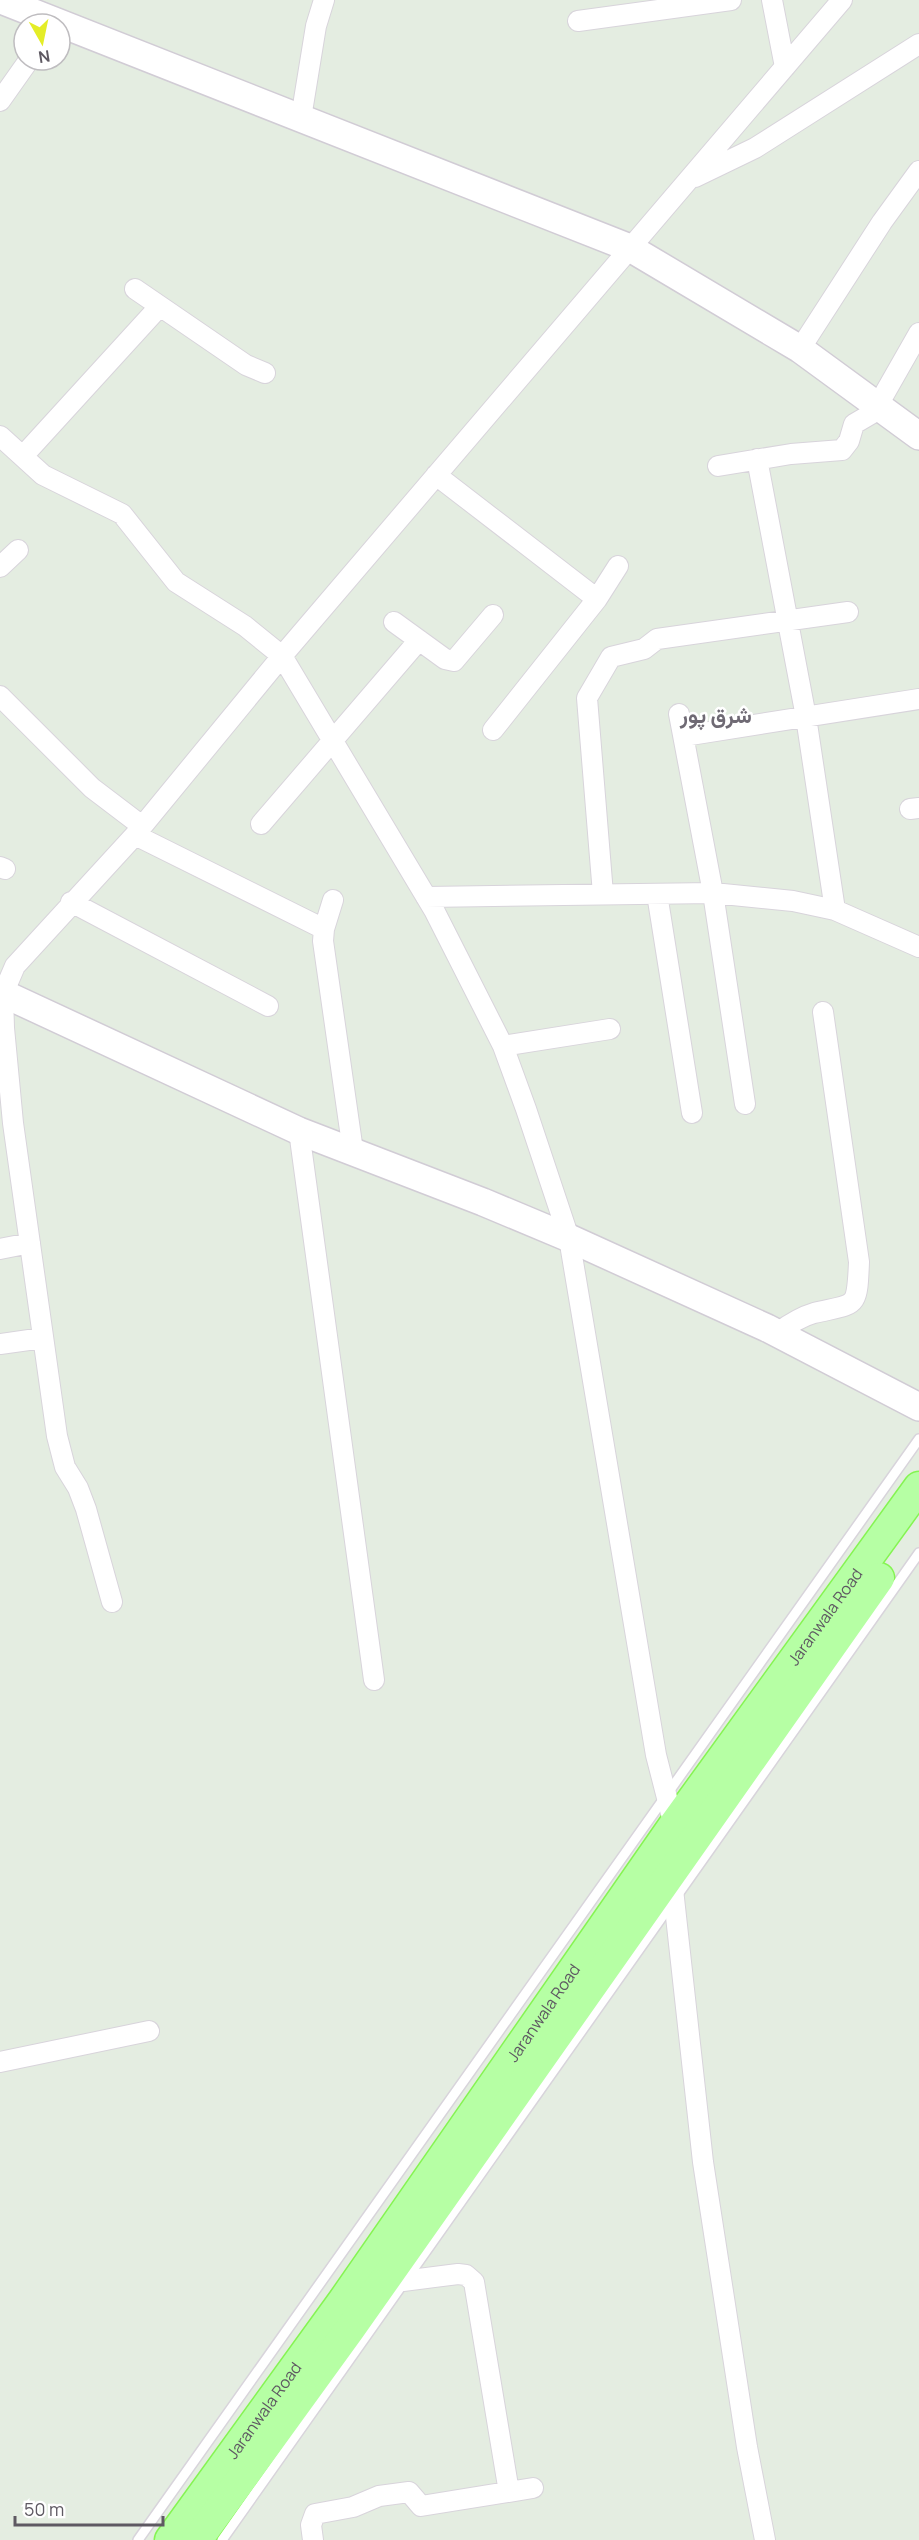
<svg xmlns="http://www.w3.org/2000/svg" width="919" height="2540" font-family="Manrope,Vazirmatn,sans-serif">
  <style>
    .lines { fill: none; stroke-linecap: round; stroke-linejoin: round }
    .lane-casing { stroke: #d8d4db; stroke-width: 12 }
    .street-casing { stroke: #d8d4db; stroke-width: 22 }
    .secondary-casing { stroke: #d1ccd5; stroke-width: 30 }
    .primary-casing { stroke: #85f452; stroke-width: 33 }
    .lane { stroke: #fff; stroke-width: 9 }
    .street { stroke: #fff; stroke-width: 20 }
    .secondary { stroke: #fff; stroke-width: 27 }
    .primary { stroke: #b6ffa4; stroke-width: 30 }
    .labels { text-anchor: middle; stroke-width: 5; stroke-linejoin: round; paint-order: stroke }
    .street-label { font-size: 16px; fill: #5e5962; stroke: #fff }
    .district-label { font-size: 22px; font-weight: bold; fill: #6f6a74; stroke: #fff }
  </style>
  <rect width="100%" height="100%" fill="#e4ede1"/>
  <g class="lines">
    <defs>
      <path id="lane" d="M138,2540L919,1439
        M222,2540L919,1553"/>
      <path id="street" d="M772,0L785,67
        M578,21L731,0
        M0,101L29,60
        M301,118L316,26L324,0
        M695,177L755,148L919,44
        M135,289L246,365L265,373
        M800,349L882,222L919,171
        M0,436L43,475L122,514L176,582L245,626L282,656L434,910L503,1046L526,1109L569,1238L656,1755L674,1825
        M23,456L159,307
        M757,459L806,717L835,910
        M718,466L791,454L842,450L849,441L854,424L871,414L878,405L919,333
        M436,475L597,599
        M0,567L18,550
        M394,622L445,659L454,661L493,615
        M0,696L92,788L142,826
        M679,714L713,893L745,1104
        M493,730L597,599L618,566
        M684,736L919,699
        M910,809L919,808
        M261,824L419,640
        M135,835L324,929
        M0,867L5,869
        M603,894L587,698L611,657L644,649L657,639L848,612
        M657,894L692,1113
        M426,897L713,893L793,901L835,910L919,947
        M333,900L324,929L323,941L353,1151
        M71,902L268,1006
        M503,1046L610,1029
        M299,1131L374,1680
        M0,1249L30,1243
        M777,1333C788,1325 800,1317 814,1313C857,1303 857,1310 859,1262L823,1012
        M0,1344L43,1338
        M112,1602L86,1509L78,1488L65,1467L57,1436L13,1123L4,1028L3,994L15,966L135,835L282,656L842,0
        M671,1871L703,2162L747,2447L765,2540
        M0,2062L149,2031
        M403,2281L458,2274L466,2275L474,2282L509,2492
        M313,2540L311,2525L315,2514L353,2507L379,2496L409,2492L421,2506L533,2488"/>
      <path id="secondary" d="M1,0L630,248L800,349L919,436
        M0,992L299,1131L483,1202L569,1238L767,1328L919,1407"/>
      <g id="primary">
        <path id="s1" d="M170,2540L343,2301L674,1825L919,1487"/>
        <path d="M197,2540L350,2329L879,1578"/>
      </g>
    </defs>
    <use href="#lane" class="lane-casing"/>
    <use href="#street" class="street-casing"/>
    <use href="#secondary" class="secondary-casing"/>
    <use href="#primary" class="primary-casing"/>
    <use href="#lane" class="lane"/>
    <use href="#street" class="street"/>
    <use href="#secondary" class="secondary"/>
    <use href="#primary" class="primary"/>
  </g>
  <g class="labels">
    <g class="street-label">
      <text dy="6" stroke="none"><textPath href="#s1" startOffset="1132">Jaranwala Road</textPath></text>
      <text dy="6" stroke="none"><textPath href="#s1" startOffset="646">Jaranwala Road</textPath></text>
      <text dy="6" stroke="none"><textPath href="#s1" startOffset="160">Jaranwala Road</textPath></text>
    </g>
    <g class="district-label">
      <text x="716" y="723">شرق پور</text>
    </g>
  </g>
  <g transform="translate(42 42) rotate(171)"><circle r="28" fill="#ffffff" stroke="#bfbdc0" stroke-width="1.5"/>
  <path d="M0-4.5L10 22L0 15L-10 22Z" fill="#e4ed27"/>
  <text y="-9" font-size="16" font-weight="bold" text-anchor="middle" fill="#5e5962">N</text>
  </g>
  <path d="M15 2516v9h148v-9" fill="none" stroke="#5e5962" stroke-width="3"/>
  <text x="24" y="2516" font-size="18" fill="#5e5962" stroke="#ffffff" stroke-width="4.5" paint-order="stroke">50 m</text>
</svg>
